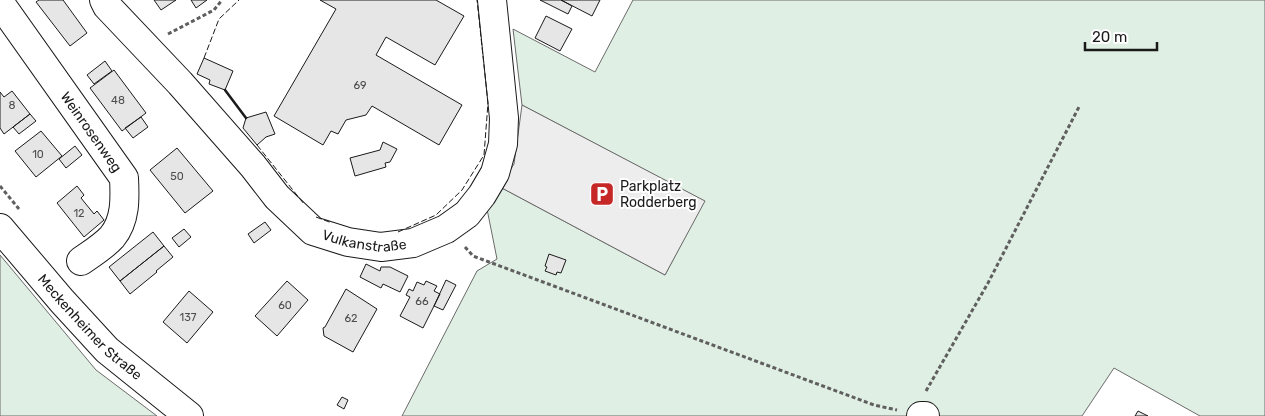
<svg xmlns="http://www.w3.org/2000/svg" width="1265" height="416" font-family="Rubik,sans-serif">
  <style>
    .green { fill: #e0efe3; stroke: #6a6a6a }
    .parking { fill: #ededed; stroke: #6a6a6a }
    .building { fill: #e6e6e6; stroke: #1a1a1a }
    .lines { fill: none; stroke-linecap: round; stroke-linejoin: round }
    .minor-casing { stroke: #1a1a1a; stroke-width: 30 }
    .major-casing { stroke: #1a1a1a; stroke-width: 30 }
    .path { stroke: #5f5f5f; stroke-width: 3; stroke-dasharray: 4 2.5; stroke-linecap: butt }
    .minor { stroke: #fff; stroke-width: 28 }
    .major { stroke: #fff; stroke-width: 28 }
    .fence { stroke: #1a1a1a; stroke-width: 1; stroke-dasharray: 6 2.5; stroke-linecap: butt }
    .wall { stroke: #1a1a1a; stroke-width: 2.5 }
    .labels { text-anchor: middle; stroke-width: 4; stroke-linejoin: round; paint-order: stroke }
    .number-label { font-size: 11px; fill: #4d4d4d }
    .street-label { font-size: 14px; fill: #1a1a1a; stroke: #fff }
    .poi-label { font-size: 14px; fill: #1a1a1a; stroke: #fff; text-anchor: start }
  </style>
  <rect width="100%" height="100%" fill="#fff"/>
  <path class="green" d="M633,0H1265V416H1200L1114,368L1082,416H402L477,271L497,259L487,209L500,187L665,275L704,201L522,105L513,29L595,72Z
    M0,255L96,370L157,416H0Z"/>
  <path class="parking" d="M522,105L705,201L665,275L500,187L514,164Z"/>
  <path class="building" d="M39,0H63L87,33L70,46L36,2Z
    M154,0H176L161,10Z
    M191,0H207L196,8Z
    M320,0H436L464,16L435,65L386,37L376,55L462,105L439,145L372,106L366,115L346,120L338,134L331,131L323,145L274,116L336,9Z
    M540,0H561L572,6L568,14Z
    M561,0H600L592,16Z
    M546,16L572,29L560,51L535,38Z
    M204,58L233,71L225,90L209,84L210,80L197,74Z
    M105,61L112,71L94,84L87,75Z
    M114,70L146,113L122,131L90,88Z
    M12,91L30,114L4,134L0,128V92L4,97Z
    M266,112L275,134L266,137L257,145L243,128L246,118Z
    M30,114L36,121L19,134L13,127Z
    M141,117L148,127L133,138L125,128Z
    M41,131L62,156L36,177L15,151Z
    M383,142L397,149L390,162L385,163L386,167L355,176L350,158L380,150Z
    M75,146L82,155L66,168L59,159Z
    M177,148L213,191L185,213L150,170Z
    M77,186L84,195L81,198L94,214L97,211L104,220L84,237L57,203Z
    M265,222L271,230L254,243L248,234Z
    M184,229L191,237L179,247L172,238Z
    M153,232L164,246L120,281L109,267Z
    M164,246L173,257L156,271L157,272L130,294L120,281Z
    M549,254L566,260L561,273L557,272L556,275L545,271L547,267L545,266Z
    M366,264L380,271L381,267H390L408,276L400,292L383,284L381,288L360,277Z
    M446,280L456,285L443,310L434,306Z
    M287,281L308,300L277,336L255,316Z
    M426,281L437,286L434,291L440,294L423,328L400,316L410,297L406,295L409,289L413,291L417,282L424,285Z
    M346,289L377,309L353,352L324,336L323,328L325,327Z
    M189,291L213,312L187,343L163,322Z
    M342,397L348,400L344,409L337,405Z
    M1138,411L1148,416H1135Z"/>
  <g class="lines">
    <defs>
      <g id="minor">
        <path id="s1" d="M104,0L107,6L180,83L253,166L277,197L313,231L348,242L381,247L413,243L446,229L467,214L482,195L495,173L503,144L504,118L492,0"/>
        <path id="s2" d="M0,3L124,178C125,198 126,220 112,237C104,246 91,254 81,261"/>
        <path d="M921,416H925"/>
      </g>
      <g id="major">
        <path id="s3" d="M0,228L62,301L107,350L189,416"/>
      </g>
    </defs>
    <use href="#minor" class="minor-casing"/>
    <use href="#major" class="major-casing"/>
    <path class="path" d="M168,34L214,10L222,0
      M0,186L19,209
      M465,247L473,256L874,405L897,410
      M926,391L988,283L1080,105"/>
    <use href="#minor" class="minor"/>
    <use href="#major" class="major"/>
    <path class="fence" d="M204,58L219,19L239,0
      M257,145L304,204
      M316,217L332,223
      M398,232L436,215L462,190L484,155L488,103L477,0"/>
    <path class="wall" d="M225,90L246,118"/>
  </g>
  <defs>
    <symbol id="parking-square" viewBox="-11 -11 22 22"><rect x="-9" y="-9" width="18" height="18" rx="4" fill="#c62828" stroke="#fff"/><path d="M-3.5-5.5H1a3.5 3.5 0 0 1 0 7H-1V5.5H-3.5ZM-1-3.4V-.6H.8a1.4 1.4 0 0 0 0-2.8Z" fill="#fff"/></symbol>
  </defs>
  <g fill-rule="evenodd">
    <use href="#parking-square" x="588" y="180" width="28" height="28"/>
  </g>
  <g class="labels">
    <g class="number-label">
      <text x="360" y="89">69</text>
      <text x="118" y="104">48</text>
      <text x="12" y="109">8</text>
      <text x="38" y="158">10</text>
      <text x="177" y="180">50</text>
      <text x="79" y="217">12</text>
      <text x="422" y="305">66</text>
      <text x="285" y="309">60</text>
      <text x="188" y="321">137</text>
      <text x="351" y="322">62</text>
    </g>
    <g class="street-label">
      <text dy="5" stroke="none"><textPath href="#s2" startOffset="158">Weinrosenweg</textPath></text>
      <text dy="5" stroke="none"><textPath href="#s1" startOffset="365">Vulkanstraße</textPath></text>
      <text dy="5" stroke="none"><textPath href="#s3" startOffset="134">Meckenheimer Straße</textPath></text>
    </g>
    <g class="poi-label">
      <text x="620" y="191">Parkplatz<tspan x="620" dy="16">Rodderberg</tspan></text>
    </g>
  </g>
  <path d="M1085 42v8h72v-8" fill="none" stroke="#1a1a1a" stroke-width="2.5"/>
  <text x="1092" y="42" font-size="15" fill="#1a1a1a" stroke="#ffffff" stroke-width="4" paint-order="stroke">20 m</text>
</svg>
